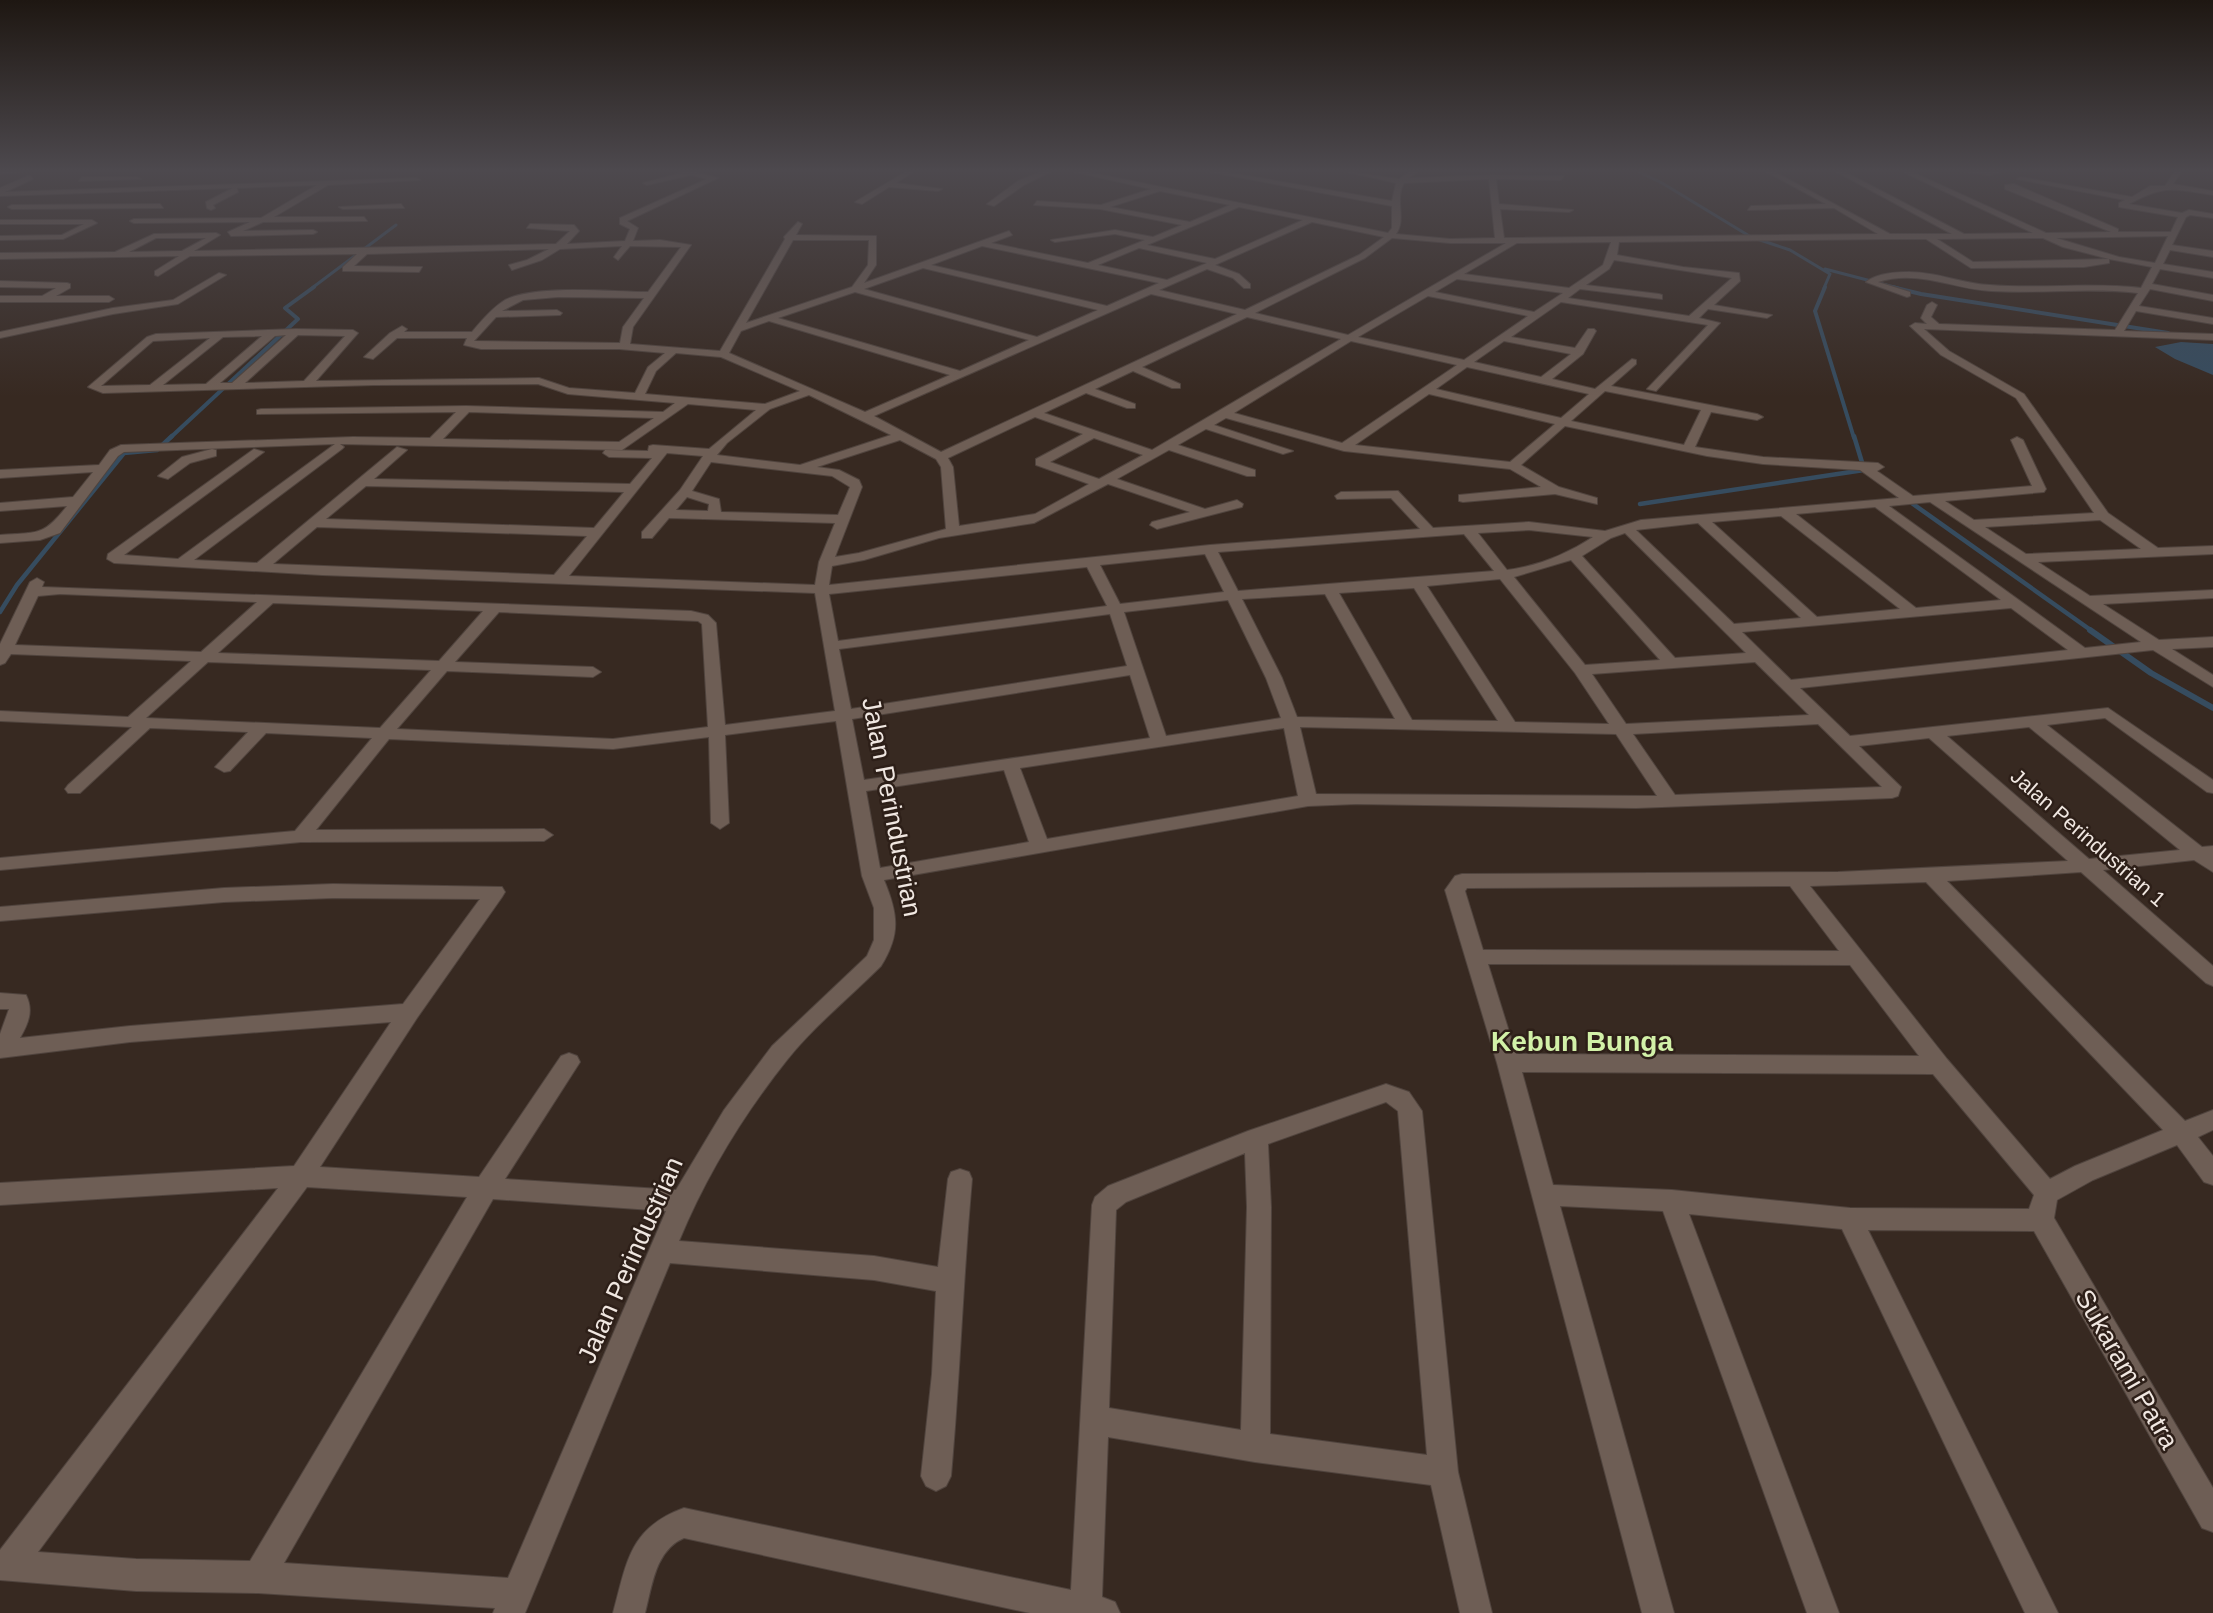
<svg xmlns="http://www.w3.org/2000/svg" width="2213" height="1613" font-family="Arial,sans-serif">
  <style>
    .water { fill: #364c5f }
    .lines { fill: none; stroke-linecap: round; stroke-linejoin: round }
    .stream-far3 { stroke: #364c5f; stroke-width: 3 }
    .stream-far2 { stroke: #364c5f; stroke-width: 4 }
    .stream-far1 { stroke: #364c5f; stroke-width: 4.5 }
    .stream { stroke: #364c5f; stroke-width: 6 }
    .minor-casing { stroke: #50443e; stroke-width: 2 }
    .minor { fill: #6e5e55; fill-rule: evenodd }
    .labels { text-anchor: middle; stroke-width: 5; stroke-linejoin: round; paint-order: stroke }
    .street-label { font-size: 21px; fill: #f0e7e1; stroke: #2d1f18 }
    .near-street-label { font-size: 26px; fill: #f0e7e1; stroke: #2d1f18 }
    .near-quarter-label { font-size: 28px; font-weight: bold; fill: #d2f1a8; stroke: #2d1f18 }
  </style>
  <rect width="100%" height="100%" fill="#372921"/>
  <path class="water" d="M2181,342L2213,344V375L2175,359L2155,347Z"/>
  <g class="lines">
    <path class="stream-far3" d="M1637,171L1662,183L1751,237L1790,250L1830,274L1824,288
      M1825,269L1898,288
      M312,288L396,225"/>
    <path class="stream-far2" d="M1825,287L1815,311L1854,438
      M1892,287L1921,294L2168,333
      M170,438L298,319L285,308L314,287"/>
    <path class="stream-far1" d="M1854,436L1864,469
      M1906,499L2092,631
      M1640,504L1864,470
      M0,612L17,585L124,453L157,450L172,436"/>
    <path class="stream" d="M2090,630L2151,673L2213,708"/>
    <defs>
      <path id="minor" d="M0,171H30L0,174Z
        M679,171H692L718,178L627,221L638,228L633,241L660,240L691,245L633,327L630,344L720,351L785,239L784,237L798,222L802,224L796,235L876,236V265L864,283L1009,231L1012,235L991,243L1088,263L1145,240L1115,234L1055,242L1051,240L1115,230L1153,237L1182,225L1100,209L1034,205L1037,201L1101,205L1151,189L1070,171H1083L1388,233L1392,228V206L1205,171H1220L1392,201L1396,183L1343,171L1399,179L1411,171H1419L1409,178L1492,175L1564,176L1561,180L1496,179L1499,204L1573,210L1569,212L1500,209L1504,238L1878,234L1834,208L1748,210L1751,206L1826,204L1765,171H1773L1890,234H1952L1835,171H1843L1964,234L2033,233L1901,171H1910L2046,233L2111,232L2005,189V185L2014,184L2118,229V232H2171L2178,217L2119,207V203L2125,200L2017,179L2021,177L2132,197L2150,186H2165L2175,171H2182L2173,184L2213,191V195C2173,189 2166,184 2129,204L2182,213L2189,210L2213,214V218L2190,215L2186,217L2172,245L2213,251V257L2170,250L2163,264L2213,272V278L2160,269L2152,284L2213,295V301L2150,289L2139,306L2213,318V324L2136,311L2124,331L2213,334V340L1924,329L1949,351L2024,394L2108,513L2158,548L2213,546V554L2038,562L2090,596L2213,590V598L2103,604L2159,640L2213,637V647L2172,649L2213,675V687L2153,650L1800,688L1850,736L2108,708L2213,780V793L2207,792L2105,718L2047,725L2202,847L2213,846V872L2194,860L2103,870L2213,966V986L2206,983L2081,872L1947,881L2185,1121L2213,1110V1130L2198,1137L2213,1156V1185L2204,1182L2177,1145L2093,1180L2057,1200L2054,1218L2213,1488V1532L2202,1528L2034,1231L1868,1230L2058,1613H2025L1842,1229L1689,1214L1839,1613H1807L1663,1211L1560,1206L1674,1613H1642L1497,1063L1445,890L1455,876L1462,874L1838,872L2068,861L1929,738L1859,746L1901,787L1898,796L1892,798L1636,808L1356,804L1308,806L884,880C898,914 901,934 881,966C851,996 813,1027 787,1060C743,1115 706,1176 679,1241L874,1256L938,1267L948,1179L951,1172L960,1169L969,1172L972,1179C963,1278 960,1377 951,1476L946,1486L936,1491L926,1486L921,1476L932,1374L936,1291L874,1280L670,1263L525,1613H493L495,1608L258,1593L136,1591L0,1580V1550L278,1188L0,1205V1183L294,1166L391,1022L130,1042L0,1058V1034L9,1009H0V993L26,995C34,1011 28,1024 20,1038L130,1026L403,1004L480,899L333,898L224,902L0,921V907L224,888L333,884L502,887L505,892L502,897L417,1018L320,1167L479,1177L561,1056L569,1053L577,1056L580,1062L505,1179L676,1190L724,1110L772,1046L867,956L874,940V908L862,876L836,721L725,735L729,823L720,829L711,823L709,737L613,749L389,739L316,830L544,829L553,835L544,841L301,842L0,870V858L295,831L372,738L266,733L230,771L224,772L215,767L248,732L150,728L80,793H68L65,789L68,785L132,727L0,721V711L128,717L191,661L11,654L5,663L0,665V644L30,582L37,578L44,582L42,587L691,611L708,615L716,623L725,725L835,711L815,593L322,575L114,563L107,559L108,554L254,449L264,452L124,555L178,559L335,444L124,452L118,456L60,533L40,540L0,543V535C37,532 43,537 67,506L0,511V503L73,497L93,472L0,478V470L99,465L110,450L121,445L353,437L430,438L456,412L257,414V410L261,409L466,406L663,412L675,403L568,394L538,384L374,385L103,393L88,387L147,337L156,334L296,329L353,330L358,333L316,381L539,378L569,388L635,393L648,367L665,353L619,349H481L464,345L467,338H397L373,359L364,357L390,333L402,326L407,329L404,332H472C481,321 492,308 505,300C537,284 612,292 648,292L681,247L630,246L618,260L614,257L622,246L560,249L542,260L512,270L509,265L527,260L549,249L367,254L354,266L422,267L419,272L343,271V267L357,254L190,256L158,276L155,275V271L179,256L0,259V253L115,252L154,234L216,233L220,235L194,251L556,244L570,231L527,228L530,224L574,225L579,231L567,244L625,241L630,229L620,224V218L707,179L691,175L647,185L643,183L681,173ZM1489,179L1495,238L1450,239L1396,234C1407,219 1394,199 1404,183ZM1160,191L1230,205L1190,222L1110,207ZM1239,207L1303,220L1215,259L1147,245ZM1312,222L1384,237L1359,255L1245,310L1159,290L1207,269L1233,278L1244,288H1250V284L1239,274L1215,265ZM2168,236L2155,263L2119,257L2056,238ZM156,238H206L182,251L129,252ZM1392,238L1450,243H1506L1348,335L1255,313L1365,258ZM2043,238L2063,247L2109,259L1973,262L1937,239ZM1886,239H1926L1971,268L2084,267L2109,263V259L2152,267L2141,288C2091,282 2041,289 1990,285C1963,284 1938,272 1909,272C1895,272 1877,273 1866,282L1907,297L1910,296V292L1878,282C1917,269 1953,289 1991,291C2040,294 2089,287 2138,293L2115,330L1939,324L1931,317L1937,305L1932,302L1927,305L1921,318L1927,324L1915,323L1910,326L1941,355L2016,398L2094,513L1974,520L1945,501L2044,492L2046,489L2023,440L2017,437L2011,440L2032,486L1913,496L1877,471L1884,467L1878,463L1763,457L1695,447L1711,412L1757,420L1763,417L1757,414L1611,386L1636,364V360L1632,359L1595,389L1552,379L1583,354L1596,331L1594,329H1588L1575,348L1511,337L1561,302L1708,325L1647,389L1656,391L1720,323L1699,318L1708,309L1767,318L1772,315L1714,305L1740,281L1739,273L1683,267L1617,255L1619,242ZM793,240H869L868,265L852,287L746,323ZM1611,242L1603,265L1569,288L1464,274L1517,243ZM982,246L1159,283L1107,306L931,265ZM1139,248L1207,263L1167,280L1098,265ZM1614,260L1732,278L1689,316L1568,298L1580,289L1662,299V295L1659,294L1586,285L1609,269ZM923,268L1098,310L1037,337L864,289ZM1457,279L1563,293L1534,312L1435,292ZM855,292L1029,340L960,371L778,318ZM1151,294L1237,314L941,452L874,416ZM1428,296L1528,316L1464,360L1358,337ZM558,297L644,298L623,327L620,343L474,341L496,317L560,315L562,313L557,310L502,311L523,300ZM1247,317L1341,339L1152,450L1044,413L1086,393L1127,408H1135V404L1095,389L1133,371L1172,388H1180V384L1142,367ZM769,321L950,375L865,412L729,353L741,331ZM286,335L232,383H220L275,336ZM298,335L345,336L304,381L245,383ZM262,336L206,384L163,385L223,337ZM210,338L150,385L101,386L153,341ZM1351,341L1457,365L1342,443L1234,413ZM1504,341L1571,354L1541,377L1474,362ZM676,353L721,357L800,391L765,404L645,394L656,371ZM1467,367L1589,394L1561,418L1436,389ZM1605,391L1701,410L1684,445L1571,421ZM1429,394L1555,424L1510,462L1355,445ZM809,395L891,435L800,465L717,455L727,443L770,409ZM688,404L756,410L709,449L653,445L649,446L648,451L605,450L603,453L609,457L652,458L630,484L374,479L407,450L397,447L257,563L194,560L342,449L344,447L340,444L622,450ZM469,412L654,418L619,442L443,439ZM1035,417L1083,434L1036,459V465L1089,484L1035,514L959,526L953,467L948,458ZM1226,418L1344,451L1510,469L1541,487L1459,495V501L1463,502L1555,494L1597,504V498L1559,487L1521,465L1565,426L1707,456L1763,464L1860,470L1899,498L1641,520L1605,531L1529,522L1433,528L1398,491L1341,492L1335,496L1337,499L1391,498L1420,529L1210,545L829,585L832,566L864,560L939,538L1034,523L1108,484L1190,512L1152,522L1150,525L1157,529L1242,507L1243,504L1237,500L1205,509L1117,479L1169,450L1247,476H1255V470L1178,445L1206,429L1283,454L1293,451L1214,425ZM1094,438L1143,455L1099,479L1050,462ZM900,440L936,459L941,467L946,529L859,553L835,557L862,487L859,480L839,470L817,467ZM667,453L703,456L680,490L642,532V538H652L669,518L835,523L819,562L815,585L569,576ZM711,462L832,476L850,487L838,515L721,512L719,499L692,491ZM366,486L624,492L594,528L326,519ZM687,497L709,504L708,511L676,510ZM1930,502L2141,642L2085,648L1889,506ZM1875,507L2001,600L1916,608L1796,514ZM1781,516L1900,609L1817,617L1712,522ZM2100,520L2141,549L2026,554L1985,527ZM1698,523L1801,618L1734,624L1636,530ZM317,527L587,536L554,575L273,564ZM1529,530L1593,537C1567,554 1538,566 1507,570L1478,533ZM1625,533L1746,653L1675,658L1582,556L1611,538ZM1464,534L1494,571L1238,591L1218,552ZM1205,554L1224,592L1120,604L1100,565ZM1571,560L1660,660L1585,665L1514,577ZM1087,567L1107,606L838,641L829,594ZM1500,579L1575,673L1609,724L1515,722L1427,586ZM1414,588L1498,721L1412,720L1339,593ZM60,594L257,602L201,652L15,645L38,596ZM1325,594L1395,719L1297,717L1282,678L1242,599ZM1228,600L1266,678L1281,718L1166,736L1124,612ZM273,603L483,611L439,661L218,653ZM2011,608L2068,650L1791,680L1742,632ZM499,612L698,621L702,624L708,727L613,739L397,729L447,671L593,677L601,672L593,667L455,662ZM1110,614L1127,666L851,709L839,649ZM208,662L431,670L380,728L146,718ZM1755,662L1809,715L1626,724L1592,674ZM1130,675L1150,738L864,780L852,719ZM1818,724L1882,787L1675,795L1633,734ZM1300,727L1616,734L1657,796L1316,794ZM2029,727L2180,850L2089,859L1947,736ZM1284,728L1298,796L1047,839L1020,768ZM1004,770L1029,842L880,868L866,791ZM1926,882L2163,1130L2075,1166L2050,1179L1947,1059L1810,886ZM1790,886L1839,951L1483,950L1465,891L1467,888ZM1488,964L1850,965L1919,1056L1516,1054ZM1522,1072L1933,1074L2034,1195L2029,1209L1850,1208L1672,1190L1553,1185ZM307,1187L467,1197L250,1561L136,1559L38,1552ZM493,1199L666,1211L508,1578L284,1563Z
        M907,171H915L896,183L942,189L938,191L889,187L862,204L855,202Z
        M1043,171H1052L1024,185L994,206L987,204L1018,181Z
        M1959,171H2006L1989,175Z
        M30,175L33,179L5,192L416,178L420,180L328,185L274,217H364L367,221L263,222L243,231L313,230L317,232L313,234L231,236L228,232L250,222L134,223L130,221L134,219L261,218L317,185L237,188L238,192L213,205L215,208L211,210L207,208L206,202L233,188L0,196V188Z
        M82,177H137L141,179L79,181Z
        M160,204L163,208L12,209L8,207L12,205Z
        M401,204L404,208L343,209L339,207Z
        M0,220H92L97,223L63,239L0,240V236L62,235L84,224H0Z
        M219,273L226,275L178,304L113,314L0,338V332L113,308L173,300Z
        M0,281L67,283L70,284V288L56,296H109L114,299L109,302H0V296H42L56,288L0,287Z
        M212,449L216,450V456L190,463L168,479L158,476L182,457Z
        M1386,1084L1409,1092L1422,1111L1458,1472L1492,1613H1460L1431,1485L1255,1462L1108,1437L1102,1597L1115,1602L1120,1613H1030L684,1538C655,1550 652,1587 645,1613H613C627,1562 629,1528 684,1508L1071,1590L1092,1205L1095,1197L1108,1186L1248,1131ZM1386,1102L1398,1111L1427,1455L1270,1434L1271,1207L1268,1144ZM1245,1153L1247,1207L1241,1430L1109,1408L1116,1210L1126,1202Z"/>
    </defs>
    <use href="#minor" class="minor-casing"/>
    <use href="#minor" class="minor"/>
  </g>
  <linearGradient id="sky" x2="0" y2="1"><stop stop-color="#1e1712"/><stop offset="0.43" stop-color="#4d494e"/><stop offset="1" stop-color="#4d494e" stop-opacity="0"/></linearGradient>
  <rect width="2213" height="397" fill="url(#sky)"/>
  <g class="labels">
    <g class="street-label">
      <text transform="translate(2088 838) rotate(41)" y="7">Jalan Perindustrian 1</text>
    </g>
    <g class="near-street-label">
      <text transform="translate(892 807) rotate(79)" y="9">Jalan Perindustrian</text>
      <text transform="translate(630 1260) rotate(-66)" y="9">Jalan Perindustrian</text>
      <text transform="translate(2127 1369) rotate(60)" y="9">Sukarami Patra</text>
    </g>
    <g class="near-quarter-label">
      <text x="1582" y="1051">Kebun Bunga</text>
    </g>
  </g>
</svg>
